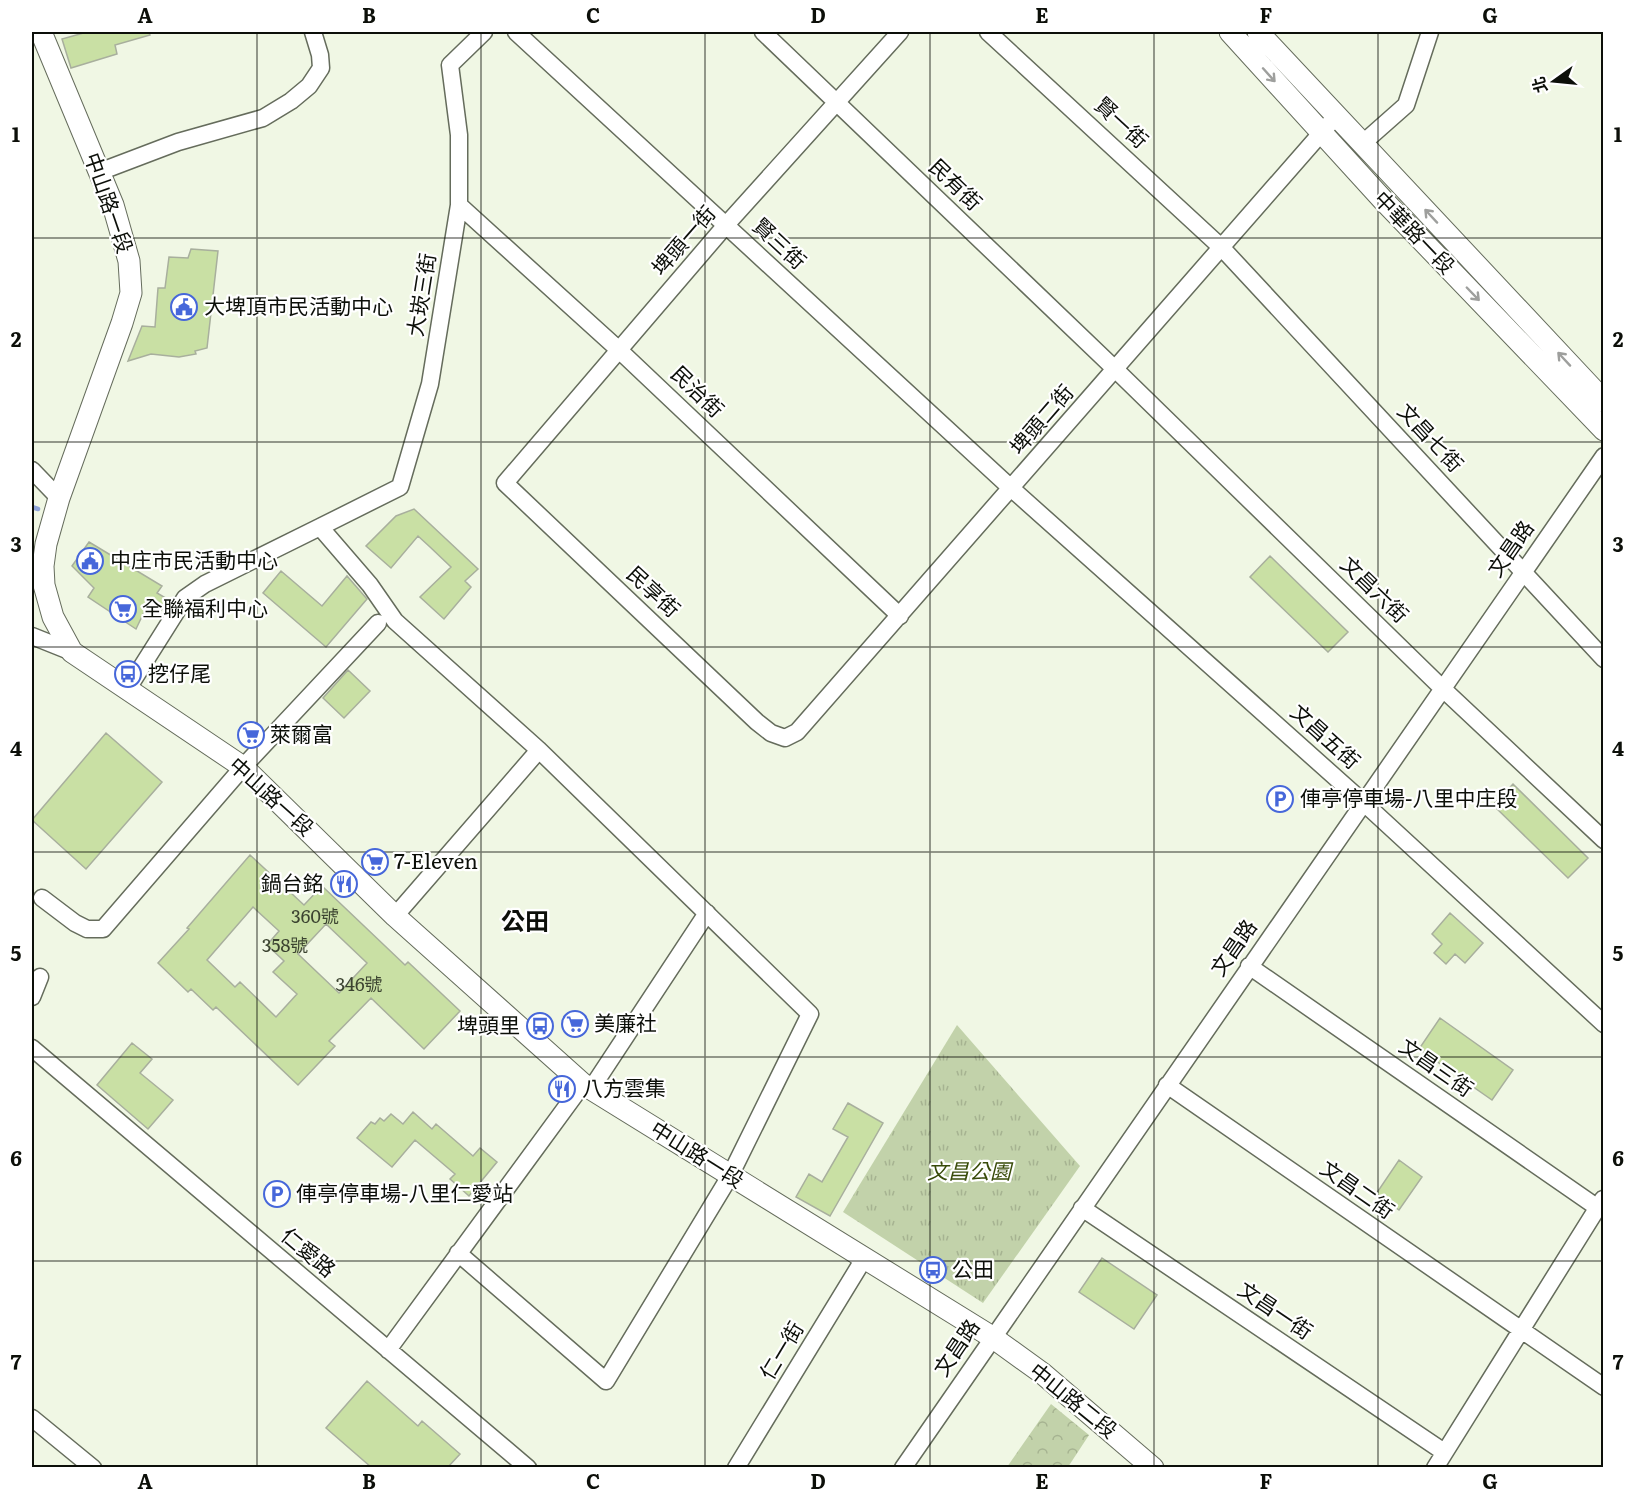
<svg xmlns="http://www.w3.org/2000/svg" width="1635" height="1499" font-family="Literata,'Noto Sans TC',serif">
  <style>
    .grass { fill: url(#grass-tufts) }
    .forest { fill: url(#forest-crowns) }
    .lines { fill: none; stroke-linecap: round; stroke-linejoin: round }
    .stream { stroke: #8ea3d9; stroke-width: 4.5 }
    .building { fill: #c9e0a4; stroke: #a8af9d; stroke-width: 1.5; fill-rule: evenodd }
    .minor-casing { stroke: #656c5c; stroke-width: 19 }
    .major-casing { stroke: #656c5c; stroke-width: 23 }
    .minor { stroke: #fff; stroke-width: 16 }
    .major { stroke: #fff; stroke-width: 21 }
    .oneway { stroke: #9e9f9d }
    .grid { fill: none; stroke: #0c0f09; stroke-width: 1.5; stroke-opacity: 0.55 }
    .labels { text-anchor: middle; stroke-width: 4.5; stroke-linejoin: round; paint-order: stroke }
    .number-label { font-size: 18px; fill: #3b4330 }
    .street-label { font-size: 21px; fill: #0c0f09; stroke: #fff }
    .poi-label { font-size: 21px; fill: #0c0f09; stroke: #fff; text-anchor: start }
    .park-label { font-size: 21px; font-style: italic; fill: #384b09; stroke: #fff }
    .quarter-label { font-size: 24px; font-weight: bold; fill: #0c0f09; stroke: #fff }
    .neatline { fill: none; stroke: #0c0f09; stroke-width: 2 }
    .grid-label { font-size: 20px; text-anchor: middle; font-weight: bold; fill: #0c0f09 }
  </style>
  <defs>
    <pattern id="grass-tufts" width="24" height="20" patternUnits="userSpaceOnUse" patternTransform="scale(1.5)"><rect width="24" height="20" fill="#c2d2aa"/><path d="M3 7l-1-3M5 7V3M7 7l1-3M15 17l-1-3M17 17v-4M19 17l1-3" fill="none" stroke="#a6b391"/></pattern>
    <pattern id="forest-crowns" width="20" height="18" patternUnits="userSpaceOnUse" patternTransform="scale(1.5)"><rect width="20" height="18" fill="#c2d2aa"/><path d="M2 6a3 3 0 1 1 6 0M12 15a3 3 0 1 1 6 0" fill="none" stroke="#a6b391"/></pattern>
  </defs>
  <rect width="100%" height="100%" fill="#f0f7e4"/>
  <path class="grass" d="M957,1025L1080,1166L983,1303L843,1212Z"/>
  <path class="forest" d="M1051,1404L1089,1435L1068,1467H1007Z"/>
  <g class="lines">
    <path class="stream" d="M32,507L38,509"/>
  </g>
  <path class="building" d="M87,32H149L150,35L115,45L117,54L71,68L62,39Z
    M191,249L218,251L207,348L195,351L196,354L179,357L151,354L128,361L142,326L155,327L158,288H165L169,257L188,258Z
    M414,509L478,569L465,581L471,587L444,619L420,597L451,567L430,547L418,536L391,568L366,546L396,516Z
    M89,542L162,586L157,593L169,600L158,614L146,608L136,629L88,597L94,588L72,566Z
    M1270,556L1348,632L1328,652L1250,577Z
    M281,571L322,606L347,576L367,599L326,647L263,593Z
    M348,670L370,691L344,718L323,698Z
    M106,733L162,782L86,869L32,820Z
    M1513,784L1588,858L1568,878L1493,805Z
    M250,855L304,905L322,886L405,965L408,962L460,1011L424,1049L371,998L329,1041L335,1046L298,1085L216,1007L213,1010L191,989L188,992L158,963L189,929L187,928ZM253,907L279,931L267,945L284,961L273,972L297,994L276,1017L240,982L235,987L207,960ZM326,924L367,963L339,993L298,954Z
    M1450,913L1483,943L1465,963L1455,954L1446,964L1434,953L1442,944L1432,934Z
    M1440,1018L1513,1070L1492,1100L1419,1049Z
    M132,1043L152,1059L140,1073L173,1100L148,1129L97,1085Z
    M848,1103L883,1123L830,1216L796,1197L809,1174L822,1182L848,1137L833,1129Z
    M413,1112L432,1129L436,1124L473,1156L480,1148L497,1162L469,1196L450,1179L455,1174L415,1140L392,1167L357,1138L371,1122L375,1124L380,1118L384,1121L391,1114L403,1124Z
    M1399,1160L1422,1177L1399,1210L1376,1194Z
    M1102,1258L1157,1295L1134,1329L1079,1292Z
    M367,1381L418,1426L422,1421L460,1454L448,1467H371L326,1428Z"/>
  <g class="lines">
    <defs>
      <path id="minor" d="M516,32L1012,489L1363,802L1604,1024
        M763,32L1116,370L1442,688L1604,840
        M900,32L726,225L505,483L757,722L771,733L785,738L797,732L1337,115
        M988,32L1222,248L1604,659
        M1363,143L1406,105L1430,32
        M99,172L178,142L263,118L291,101L309,86L321,68L320,55L313,32
        M459,205L619,350L900,616
        M32,470L59,498
        M320,527L400,487L430,384L459,205V135L450,65L484,32
        M32,636L72,652
        M127,690L185,598L205,584L320,527L370,585L395,621L539,750
        M42,898L75,923L87,929H103L243,767L378,623
        M395,916L539,750L810,1014L730,1176L606,1381L458,1253
        M1249,966L1598,1208
        M32,997L40,977
        M32,1048L528,1468
        M1167,1085L1604,1387
        M591,1089L707,913
        M1082,1208L1444,1452
        M388,1350L583,1084
        M32,1418L93,1468
        M736,1468L865,1257
        M903,1468L1604,456
        M1435,1468L1603,1199"/>
      <path id="major" d="M41,32L113,205L129,261L131,293L122,323L59,498L46,544L43,566L44,585L53,617L72,652L243,767L395,916L583,1084L992,1337L1042,1373L1153,1468
        M1230,32L1383,200L1604,430
        M1258,32L1604,401"/>
    </defs>
    <use href="#minor" class="minor-casing"/>
    <use href="#major" class="major-casing"/>
    <use href="#minor" class="minor"/>
    <use href="#major" class="major"/>
  </g>
  <defs><path id="oneway-shaft" d="M-6 0H5M1.5-3L5.5 0L1.5 3" fill="none" stroke-width="1.6" stroke-linecap="round" stroke-linejoin="round" transform="scale(1.5)"/></defs>
  <g class="oneway">
    <use href="#oneway-shaft" transform="translate(1269 75) rotate(48)"/>
    <use href="#oneway-shaft" transform="translate(1431 216) rotate(-133)"/>
    <use href="#oneway-shaft" transform="translate(1473 294) rotate(46)"/>
    <use href="#oneway-shaft" transform="translate(1564 359) rotate(-133)"/>
  </g>
  <path class="grid" d="M257,32V1468M481,32V1468M705,32V1468M930,32V1468M1154,32V1468M1378,32V1468M32,238H1604M32,442H1604M32,647H1604M32,852H1604M32,1057H1604M32,1261H1604"/>
  <defs>
    <symbol id="civic-ring" viewBox="-11 -11 22 22"><circle r="9.5" fill="#fff" stroke="#4667da" stroke-width="1.5"/><path d="M-.6-6.5H3V-4.5H.6V-3L4-1V1h2V6H-6V1h2V-1L-.6-3ZM-1.2 2.5V6h2.4V2.5Z" fill="#4667da"/></symbol>
    <symbol id="supermarket-ring" viewBox="-11 -11 22 22"><circle r="9.5" fill="#fff" stroke="#4667da" stroke-width="1.5"/><path d="M-6-5.5h2.5l.6 2H6L4.5 2H-2.5L-4.4-4H-6ZM-1.5 3.2a1.3 1.3 0 1 0 .1 0ZM3 3.2a1.3 1.3 0 1 0 .1 0Z" fill="#4667da"/></symbol>
    <symbol id="bus-ring" viewBox="-11 -11 22 22"><circle r="9.5" fill="#fff" stroke="#4667da" stroke-width="1.5"/><path d="M-5-6H5V4H4V6H2V4H-2V6H-4V4H-5ZM-3.5-4V0h7V-4ZM-3.5 1.2v1.5H-2V1.2ZM2 1.2v1.5H3.5V1.2Z" fill="#4667da"/></symbol>
    <symbol id="parking-ring" viewBox="-11 -11 22 22"><circle r="9.5" fill="#fff" stroke="#4667da" stroke-width="1.5"/><path d="M-3.5-5.5H1a3.5 3.5 0 0 1 0 7H-1V5.5H-3.5ZM-1-3.4V-.6H.8a1.4 1.4 0 0 0 0-2.8Z" fill="#4667da"/></symbol>
    <symbol id="restaurant-ring" viewBox="-11 -11 22 22"><circle r="9.5" fill="#fff" stroke="#4667da" stroke-width="1.5"/><path d="M-5-6h1v4h1v-4h1v4h1v-4h1v5L-1.5 .5V6h-2V.5L-5-1ZM5-6V6H3V1.5H1.5Q1.5-4 5-6Z" fill="#4667da"/></symbol>
  </defs>
  <g fill-rule="evenodd">
    <use href="#civic-ring" x="169" y="292" width="30" height="30"/>
    <use href="#civic-ring" x="75" y="546" width="30" height="30"/>
    <use href="#supermarket-ring" x="108" y="594" width="30" height="30"/>
    <use href="#bus-ring" x="113" y="659" width="30" height="30"/>
    <use href="#supermarket-ring" x="236" y="720" width="30" height="30"/>
    <use href="#parking-ring" x="1265" y="784" width="30" height="30"/>
    <use href="#supermarket-ring" x="360" y="847" width="30" height="30"/>
    <use href="#restaurant-ring" x="329" y="869" width="30" height="30"/>
    <use href="#supermarket-ring" x="560" y="1009" width="30" height="30"/>
    <use href="#bus-ring" x="525" y="1011" width="30" height="30"/>
    <use href="#restaurant-ring" x="547" y="1074" width="30" height="30"/>
    <use href="#parking-ring" x="262" y="1179" width="30" height="30"/>
    <use href="#bus-ring" x="918" y="1255" width="30" height="30"/>
  </g>
  <g class="labels">
    <g class="number-label">
      <text x="315" y="923">360號</text>
      <text x="285" y="952">358號</text>
      <text x="359" y="991">346號</text>
    </g>
    <g class="street-label">
      <text transform="translate(1121 123) rotate(43)" y="7">賢一街</text>
      <text transform="translate(955 185) rotate(44)" y="7">民有街</text>
      <text transform="translate(108 203) rotate(71)" y="7">中山路一段</text>
      <text transform="translate(1414 233) rotate(46)" y="7">中華路一段</text>
      <text transform="translate(684 241) rotate(-49)" y="7">埤頭一街</text>
      <text transform="translate(779 244) rotate(43)" y="7">賢三街</text>
      <text transform="translate(422 295) rotate(-81)" y="7">大崁三街</text>
      <text transform="translate(697 392) rotate(44)" y="7">民治街</text>
      <text transform="translate(1042 420) rotate(-49)" y="7">埤頭二街</text>
      <text transform="translate(1430 438) rotate(47)" y="7">文昌七街</text>
      <text transform="translate(1511 549) rotate(-55)" y="7">文昌路</text>
      <text transform="translate(1374 590) rotate(44)" y="7">文昌六街</text>
      <text transform="translate(653 592) rotate(43)" y="7">民享街</text>
      <text transform="translate(1325 737) rotate(42)" y="7">文昌五街</text>
      <text transform="translate(271 797) rotate(42)" y="7">中山路一段</text>
      <text transform="translate(1234 948) rotate(-55)" y="7">文昌路</text>
      <text transform="translate(1436 1068) rotate(35)" y="7">文昌三街</text>
      <text transform="translate(697 1155) rotate(32)" y="7">中山路一段</text>
      <text transform="translate(1357 1190) rotate(35)" y="7">文昌二街</text>
      <text transform="translate(308 1253) rotate(40)" y="7">仁愛路</text>
      <text transform="translate(1275 1311) rotate(34)" y="7">文昌一街</text>
      <text transform="translate(957 1348) rotate(-56)" y="7">文昌路</text>
      <text transform="translate(782 1351) rotate(-59)" y="7">仁一街</text>
      <text transform="translate(1073 1401) rotate(39)" y="7">中山路二段</text>
    </g>
    <g class="poi-label">
      <text x="204" y="314">大埤頂市民活動中心</text>
      <text x="110" y="568">中庄市民活動中心</text>
      <text x="142" y="616">全聯福利中心</text>
      <text x="148" y="681">挖仔尾</text>
      <text x="270" y="742">萊爾富</text>
      <text x="1300" y="806">俥亭停車場-八里中庄段</text>
      <text x="394" y="869">7-Eleven</text>
      <text x="324" y="891" text-anchor="end">鍋台銘</text>
      <text x="594" y="1031">美廉社</text>
      <text x="520" y="1033" text-anchor="end">埤頭里</text>
      <text x="582" y="1096">八方雲集</text>
      <text x="296" y="1201">俥亭停車場-八里仁愛站</text>
      <text x="952" y="1277">公田</text>
    </g>
    <g class="park-label">
      <text x="969" y="1179">文昌公園</text>
    </g>
    <g class="quarter-label">
      <text x="525" y="930">公田</text>
    </g>
  </g>
  <rect width="1635" height="1499" fill="none" stroke="#ffffff" stroke-width="66"/>
  <g transform="translate(1554 81) rotate(255)" stroke="#ffffff" stroke-width="4.5" paint-order="stroke">
  <path d="M0-4.5L10 22L0 15L-10 22Z" fill="#0c0f09"/>
  <text y="-9" font-size="16" font-weight="bold" text-anchor="middle" fill="#0c0f09">北</text>
  </g>
  <rect x="33" y="33" width="1569" height="1433" class="neatline"/>
  <g class="grid-label">
    <text x="145" y="23">A</text>
    <text x="369" y="23">B</text>
    <text x="593" y="23">C</text>
    <text x="818" y="23">D</text>
    <text x="1042" y="23">E</text>
    <text x="1266" y="23">F</text>
    <text x="1490" y="23">G</text>
    <text x="16" y="142">1</text>
    <text x="1618" y="142">1</text>
    <text x="16" y="347">2</text>
    <text x="1618" y="347">2</text>
    <text x="16" y="552">3</text>
    <text x="1618" y="552">3</text>
    <text x="16" y="756">4</text>
    <text x="1618" y="756">4</text>
    <text x="16" y="961">5</text>
    <text x="1618" y="961">5</text>
    <text x="16" y="1166">6</text>
    <text x="1618" y="1166">6</text>
    <text x="16" y="1370">7</text>
    <text x="1618" y="1370">7</text>
    <text x="145" y="1489">A</text>
    <text x="369" y="1489">B</text>
    <text x="593" y="1489">C</text>
    <text x="818" y="1489">D</text>
    <text x="1042" y="1489">E</text>
    <text x="1266" y="1489">F</text>
    <text x="1490" y="1489">G</text>
  </g>
</svg>
